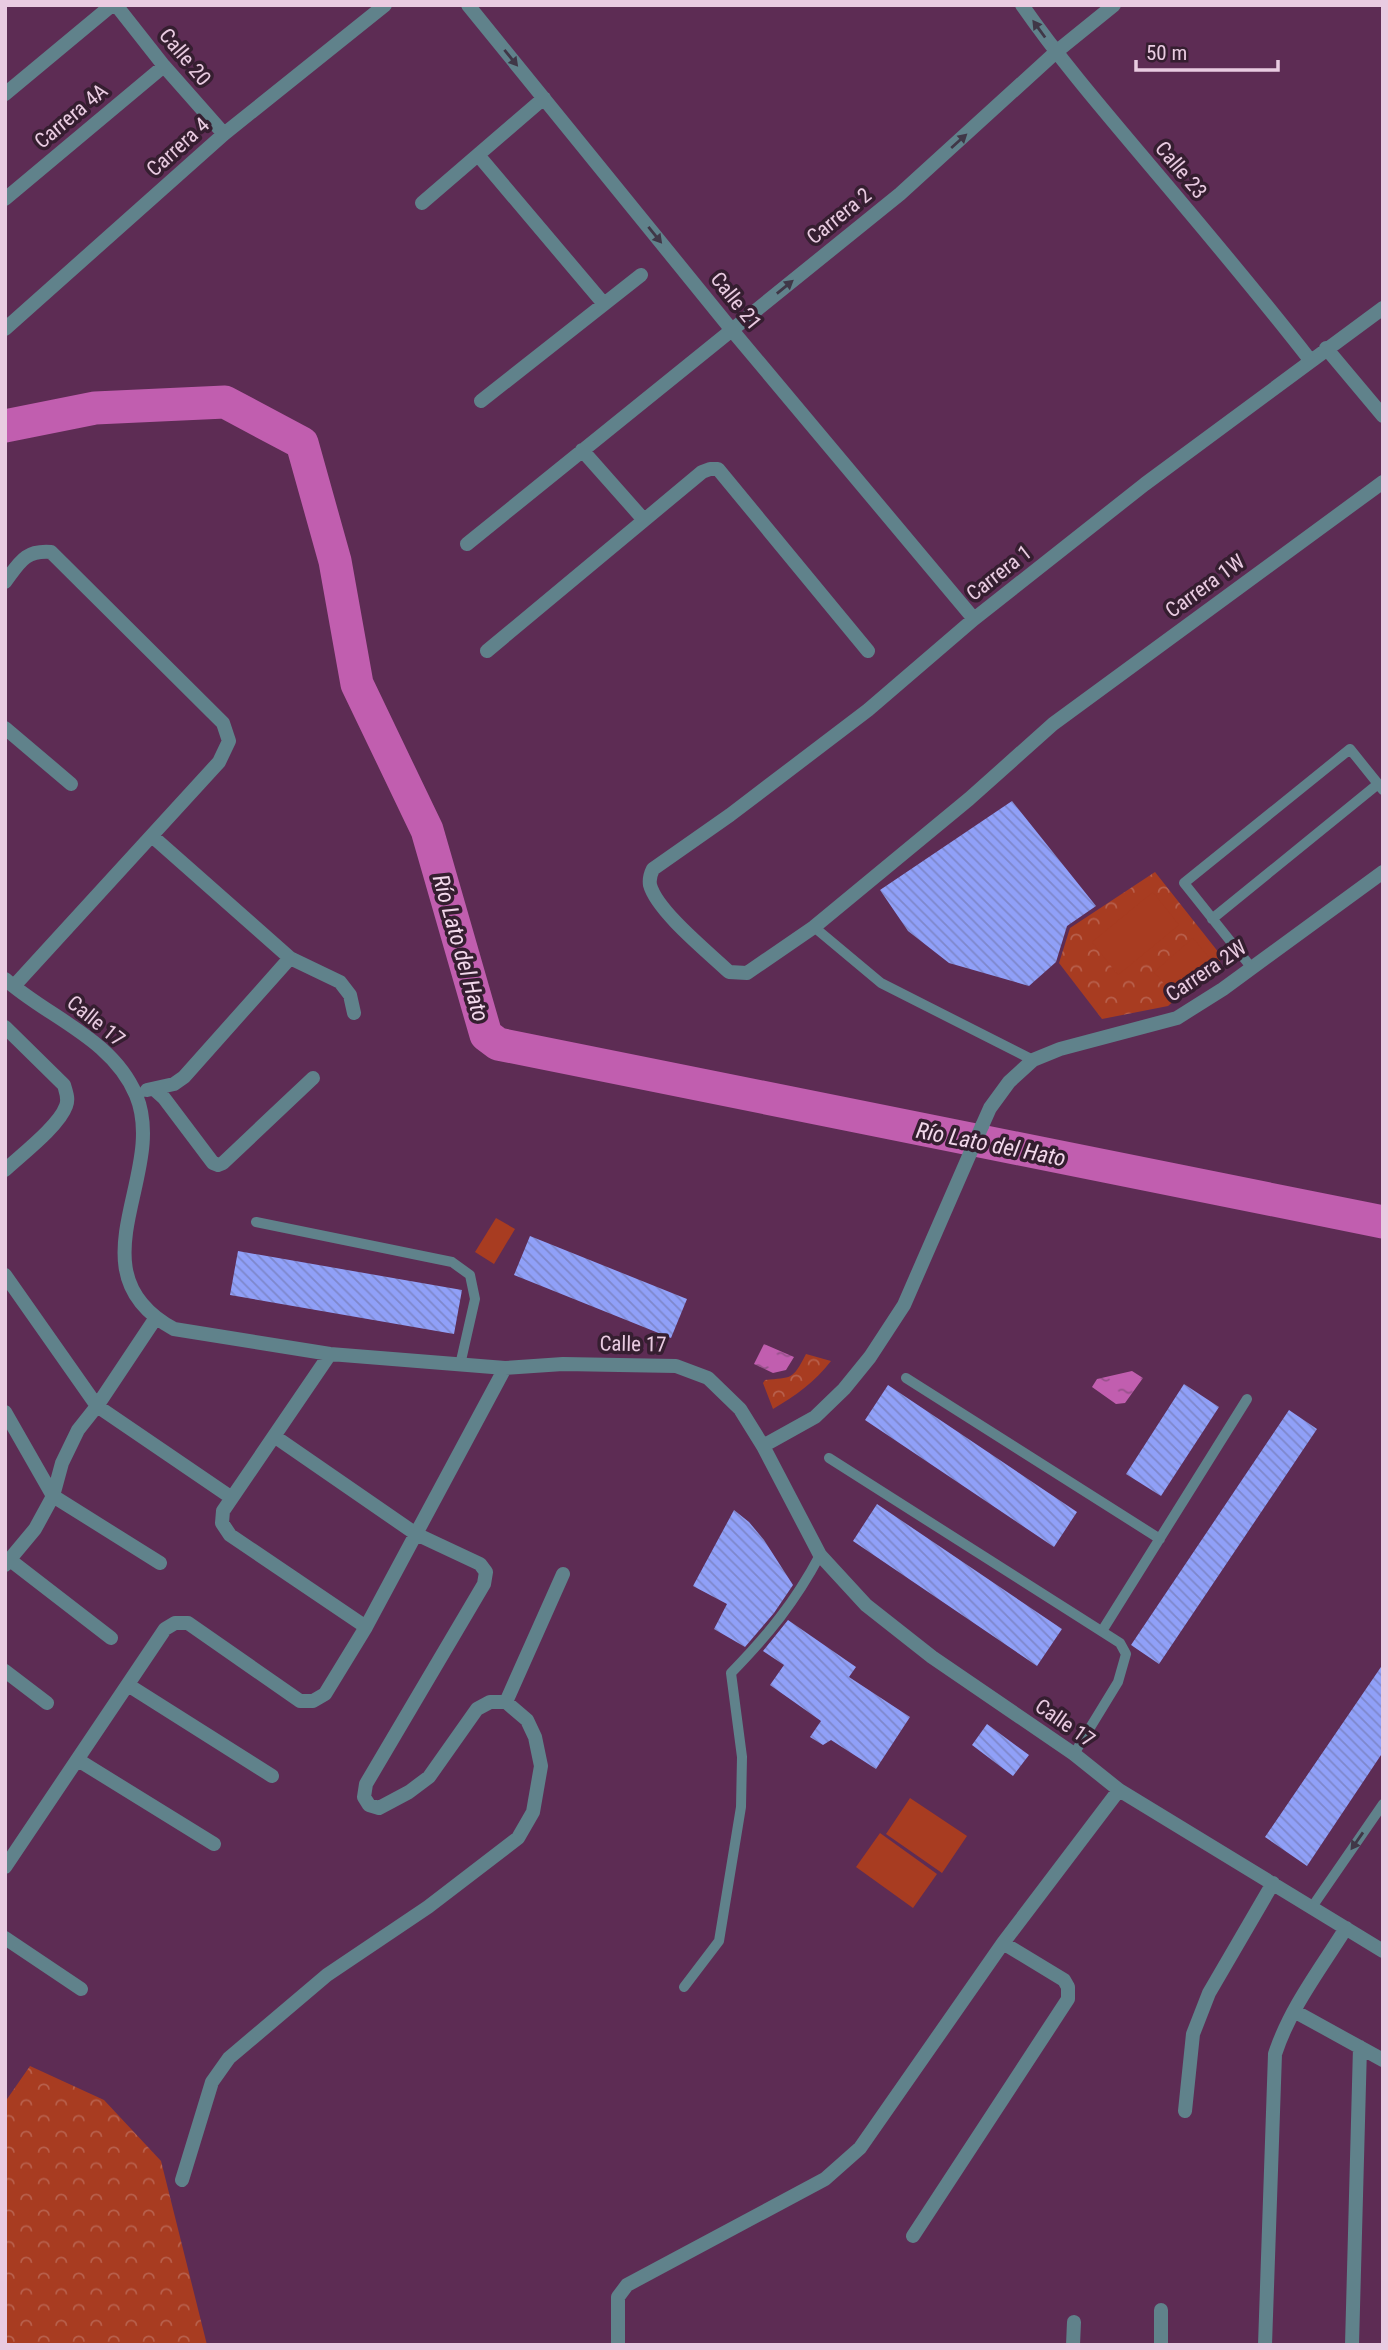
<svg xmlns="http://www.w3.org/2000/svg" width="1388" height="2350" font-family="'Roboto Condensed',sans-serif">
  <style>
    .forest { fill: url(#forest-crowns) }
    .garden { fill: #a83c21 }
    .water { fill: url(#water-ripples) }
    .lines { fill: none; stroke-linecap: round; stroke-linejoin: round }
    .river { stroke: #c15eaf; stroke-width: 33 }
    .building { fill: url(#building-back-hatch) }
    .service { stroke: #60828b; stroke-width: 10 }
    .minor { stroke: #60828b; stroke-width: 14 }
    .tertiary { stroke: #60828b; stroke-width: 14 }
    .oneway { fill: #403747 }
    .labels { text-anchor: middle; stroke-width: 7; stroke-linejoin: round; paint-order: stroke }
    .street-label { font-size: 21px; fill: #e9cbe1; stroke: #351e30 }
    .water-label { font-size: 23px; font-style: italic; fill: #f2d8eb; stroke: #351e30 }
  </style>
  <defs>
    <pattern id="forest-crowns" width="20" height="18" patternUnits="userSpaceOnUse" patternTransform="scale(1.75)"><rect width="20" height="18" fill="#a83c21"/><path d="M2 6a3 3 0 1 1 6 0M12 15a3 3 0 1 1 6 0" fill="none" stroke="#b8604c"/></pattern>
    <pattern id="water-ripples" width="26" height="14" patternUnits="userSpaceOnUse" patternTransform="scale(1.75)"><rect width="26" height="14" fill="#c15eaf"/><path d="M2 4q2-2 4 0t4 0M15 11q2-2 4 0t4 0" fill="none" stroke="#96528a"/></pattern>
    <pattern id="building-back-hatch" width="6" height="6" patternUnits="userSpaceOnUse" patternTransform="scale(1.75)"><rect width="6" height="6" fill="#90a0f8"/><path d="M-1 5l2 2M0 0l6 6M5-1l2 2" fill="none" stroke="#7e87cb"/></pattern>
  </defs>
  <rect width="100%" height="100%" fill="#5d2c54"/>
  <path class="forest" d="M1155,872L1223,958L1168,1006L1102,1019L1059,963L1070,928Z
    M806,1354L831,1361C815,1382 795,1396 773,1409L763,1383L765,1380C792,1377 792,1381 806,1354Z
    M30,2066L104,2100L161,2161L207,2345H5V2102Z"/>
  <path class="garden" d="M1153,892L1179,925L1118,975L1092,942Z
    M1193,938L1212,961L1173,994L1154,972Z
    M496,1218L515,1229L494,1264L475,1252Z
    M910,1798L967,1836L942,1873L886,1834Z
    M880,1833L937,1874L913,1908L856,1867Z"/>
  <path class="water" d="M764,1344L794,1357L786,1370L773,1373L754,1364Z
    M1132,1371L1143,1378L1125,1403L1116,1404L1092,1387L1097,1379Z"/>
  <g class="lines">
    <path class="river" d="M5,426L95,408L225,402L302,443L335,561L357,684L427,830L486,1035L498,1044L1383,1222"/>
  </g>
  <path class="building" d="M1012,801L1096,906L1067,926L1056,962L1029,986L949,963L908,931L880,890Z
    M530,1236L687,1299L671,1338L514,1275Z
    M238,1251L462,1290L454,1334L230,1295Z
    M1184,1384L1219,1407L1161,1496L1126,1474Z
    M888,1385L1077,1512L1054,1547L865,1420Z
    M1289,1410L1317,1429L1159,1664L1131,1645Z
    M877,1504L1062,1629L1037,1666L853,1541Z
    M734,1510L749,1522L764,1540L793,1585L774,1613L745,1647L714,1629L727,1604L693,1586Z
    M788,1620L856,1667L849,1677L910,1717L876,1769L831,1740L823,1745L810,1737L821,1721L770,1685L784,1665L763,1651Z
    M1383,1664V1752L1307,1866L1265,1837Z
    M987,1724L1029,1755L1013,1776L972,1745Z"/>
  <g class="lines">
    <path class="service" d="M1212,919L1378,784
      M814,927L881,983L1033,1060
      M1251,967L1184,883L1350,749L1383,790
      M256,1222L452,1262L470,1275L475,1299L460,1365
      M906,1378L1160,1539
      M829,1458L1120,1643L1126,1654L1118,1682L1074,1754
      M1102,1631L1247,1399
      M1312,1907L1383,1804
      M684,1987L719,1941L741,1807L742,1757L731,1673C768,1635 795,1602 820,1555"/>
    <path class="minor" d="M116,5L164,66L224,134
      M468,5L731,329L974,619
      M1022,5C1061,61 1105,112 1148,163C1203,228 1258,293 1310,360
      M5,94L112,5
      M478,155L604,304
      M5,199L164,66
      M422,203L544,98
      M1383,308L1145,484L974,619L868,710L730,815L653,869C650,875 649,879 650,885C657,911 708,952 729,972L747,973L814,927L969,799L1053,724L1383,482
      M5,329L224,134L385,5
      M1326,348L1383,416
      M481,401L641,275
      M582,450L644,520
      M467,544L900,194L1056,52L1114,5
      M5,582C20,562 25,550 51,552L223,723L229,741L219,762L14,986
      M487,651L702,472L710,469H718L868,651
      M5,728L71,784
      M152,836L290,958L340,982L350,995L354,1013
      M5,979C47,1017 112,1038 136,1095C169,1174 69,1272 174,1329L330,1354L505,1368L563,1364L676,1366L708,1378L740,1409L763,1446L820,1555L866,1605L932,1657L1074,1754L1119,1790L1383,1951
      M5,1027L64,1085C66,1092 69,1099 66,1106C59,1126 21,1155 5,1170
      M154,1089L164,1098L213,1163L218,1165L223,1163L313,1078
      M147,1090L174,1084L184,1077L290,958
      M5,1275L97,1406L232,1498
      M330,1354L223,1511L222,1523L230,1535L366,1627
      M5,1412L53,1496L160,1563
      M763,1446L815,1417L844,1389L870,1357L904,1305L982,1126
      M10,1560L111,1638
      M5,1565L35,1529L53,1496L62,1463L78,1430L97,1406L155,1319
      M5,1671L47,1703
      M128,1685L272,1776
      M506,1702L563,1574
      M78,1760L214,1844
      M5,1867L165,1629L175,1623H188L300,1701H313L325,1694L366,1627L505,1368
      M5,1938L81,1989
      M1294,2011L1383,2060
      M1185,2111L1193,2034L1209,1993L1273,1883
      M182,2180L212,2082L229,2058L327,1975L428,1907L518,1838L533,1812L541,1766L535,1737L527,1720L506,1702H490L477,1709L429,1777L409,1792L379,1808L369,1805L364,1797L366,1784L484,1584L486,1572L480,1564L416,1534L274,1436
      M913,2236L1068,1999V1987L1064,1980L1003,1943
      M618,2345V2297L627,2285L825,2179L860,2148L1003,1943L1119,1790
      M1073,2345L1074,2322
      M1161,2345V2310
      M1265,2345L1275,2054C1290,2008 1321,1968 1346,1928
      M1352,2345L1360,2047"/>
    <path class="tertiary" d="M982,1126L990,1108L1009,1082L1033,1060L1060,1049L1177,1018L1223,989L1383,872"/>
  </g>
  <defs><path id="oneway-solid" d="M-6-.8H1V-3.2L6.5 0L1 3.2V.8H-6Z" transform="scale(1.75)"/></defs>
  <g class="oneway">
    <use href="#oneway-solid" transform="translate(1039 29) rotate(-126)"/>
    <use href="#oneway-solid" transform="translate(511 58) rotate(51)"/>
    <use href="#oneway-solid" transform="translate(959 141) rotate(-42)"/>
    <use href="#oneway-solid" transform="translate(655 235) rotate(51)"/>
    <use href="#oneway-solid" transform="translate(785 287) rotate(-39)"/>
    <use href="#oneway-solid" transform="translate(1357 1841) rotate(125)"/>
  </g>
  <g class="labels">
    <g class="street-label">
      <text transform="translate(185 57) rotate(50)" y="7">Calle 20</text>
      <text transform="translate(71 116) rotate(-40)" y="7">Carrera 4A</text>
      <text transform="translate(178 147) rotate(-42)" y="7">Carrera 4</text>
      <text transform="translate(1181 170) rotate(50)" y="7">Calle 23</text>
      <text transform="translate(839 216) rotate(-39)" y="7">Carrera 2</text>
      <text transform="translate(736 301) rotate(51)" y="7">Calle 21</text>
      <text transform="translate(999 573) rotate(-38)" y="7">Carrera 1</text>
      <text transform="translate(1205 586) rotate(-36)" y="7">Carrera 1W</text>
      <text transform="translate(1206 971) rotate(-34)" y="7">Carrera 2W</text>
      <text transform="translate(96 1021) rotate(39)" y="7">Calle 17</text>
      <text transform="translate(633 1344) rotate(1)" y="7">Calle 17</text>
      <text transform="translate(1065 1723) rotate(35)" y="7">Calle 17</text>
    </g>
    <g class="water-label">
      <text transform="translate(461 948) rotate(74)" y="8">Río Lato del Hato</text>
      <text transform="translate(991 1144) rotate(11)" y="8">Río Lato del Hato</text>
    </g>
  </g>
  <rect width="1388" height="2350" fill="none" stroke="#e9cbe1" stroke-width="14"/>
  <path d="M1136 60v10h142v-10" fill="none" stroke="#e9cbe1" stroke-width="3.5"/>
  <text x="1146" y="60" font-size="21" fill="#e9cbe1" stroke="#351e30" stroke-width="5" paint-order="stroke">50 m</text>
</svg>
